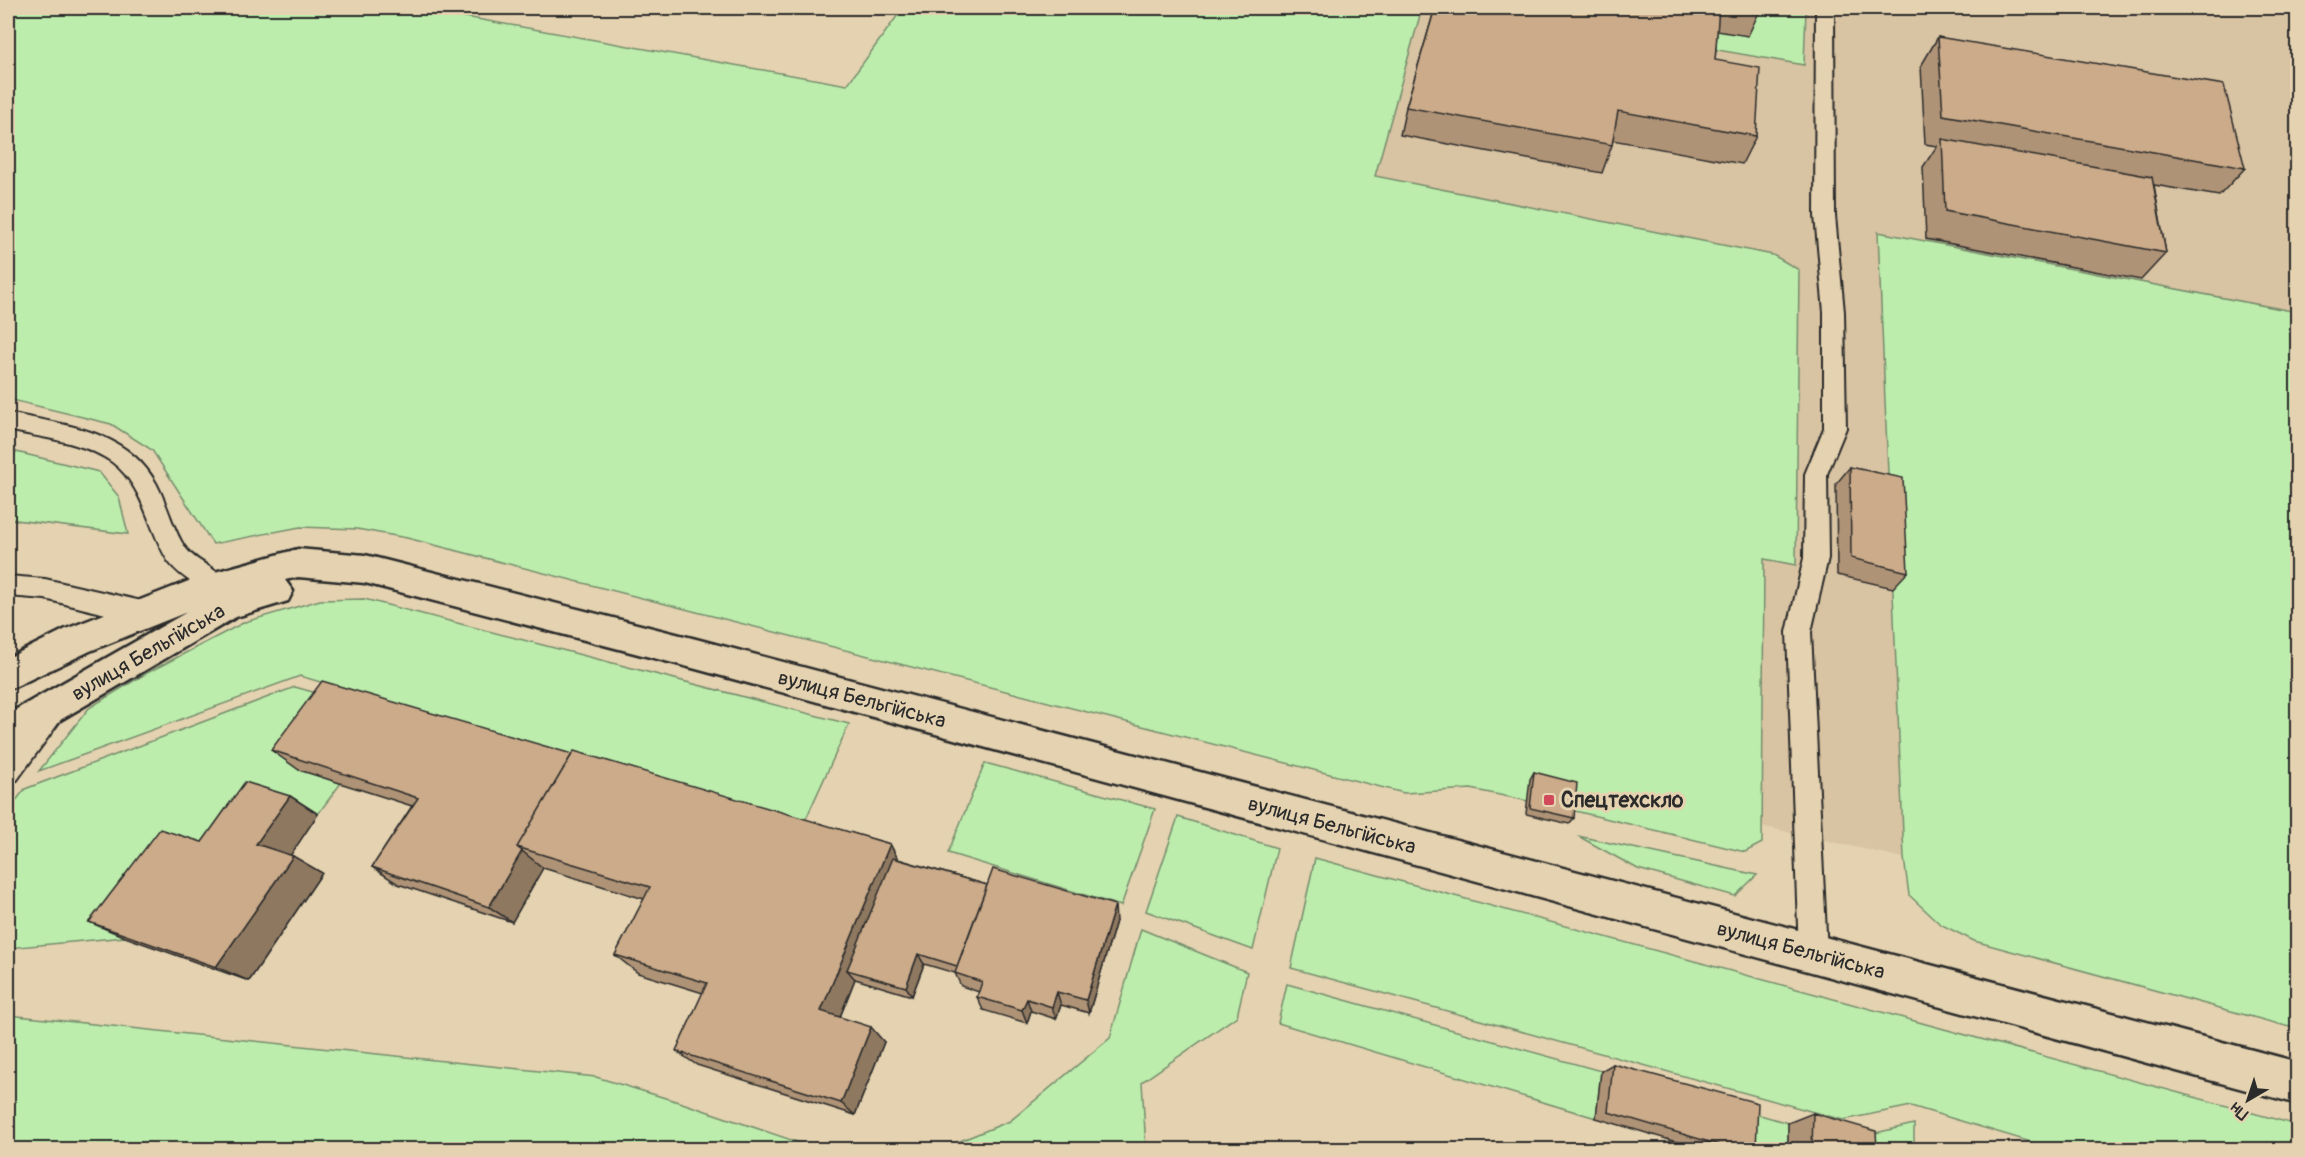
<svg xmlns="http://www.w3.org/2000/svg" width="2305" height="1157" font-family="Pangolin,sans-serif">
  <style>
    .built { fill: #d8c3a2 }
    .green { fill: #bdedac; stroke: #748c6c; stroke-width: 1.5 }
    .lines { fill: none; stroke-linecap: round; stroke-linejoin: round }
    .lane-casing { stroke: #2b2b2b; stroke-width: 4 }
    .street-casing { stroke: #2b2b2b; stroke-width: 5 }
    .lane { fill: #e4d2b0; fill-rule: evenodd }
    .street { fill: #e4d2b0; fill-rule: evenodd }
    .wall { fill: #af9376; stroke: #2b2b2b; stroke-width: 1.5 }
    .shaded-wall { fill: #8e7860; stroke: #2b2b2b; stroke-width: 1.5 }
    .building { fill: #cbab89; stroke: #2b2b2b; stroke-width: 1.5 }
    .poi-dot { fill: #d1495b; stroke: #e4d2b0; stroke-width: 2 }
    .labels { text-anchor: middle; stroke-width: 6; stroke-linejoin: round; paint-order: stroke }
    .street-label { font-size: 21px; fill: #2b2b2b; stroke: #e4d2b0 }
    .poi-label { font-size: 21px; font-weight: bold; fill: #2b2b2b; stroke: #e4d2b0; text-anchor: start }
  </style>
  <rect width="100%" height="100%" fill="#e4d2b0"/>
  <filter id="ink" filterUnits="userSpaceOnUse"><feTurbulence type="fractalNoise" baseFrequency=".0167" numOctaves="2"/><feDisplacementMap in="SourceGraphic" scale="12" xChannelSelector="R" yChannelSelector="G"/><feConvolveMatrix kernelMatrix="1 2 1 2 8 2 1 2 1" color-interpolation-filters="sRGB"/></filter>
  <g filter="url(#ink)">
    <path class="built" d="M1422,8H2297V312L1879,232L1904,858L1761,826L1767,265L1363,175L1388,130Z"/>
    <path class="green" d="M8,8H415L847,85L903,8H1422L1375,176L1773,255L1799,270L1796,565L1764,559L1762,843L1745,852L1571,810L1471,789L1404,793L407,538L357,529L300,527L213,544L152,450L111,424L8,399Z
      M1750,8H1806L1804,65L1706,48L1708,29Z
      M1878,232L2297,312V1029L1974,941L1940,924L1909,895L1904,858Z
      M8,450L99,472L119,497L128,534L8,519Z
      M364,599L849,724L804,823L300,676L39,771L89,708L145,674L245,622L320,600Z
      M295,687L348,702L341,783L318,814L233,859L192,846L125,937L8,948V811L25,789Z
      M985,763L1155,809L1121,906L948,853Z
      M1178,817L1277,848L1253,950L1146,911Z
      M1578,836L1757,875L1735,896L1638,869Z
      M1315,858L2297,1125V1149H2054L1911,1106L1843,1120L1291,968Z
      M1141,929L1247,972L1237,1016L1142,1082L1146,1149H940L1010,1121L1110,1038Z
      M1287,984L1601,1071L1596,1118L1278,1023Z
      M8,1015L596,1077L682,1103L818,1149H8Z
      M1743,1110L1788,1123V1149L1740,1150Z
      M1914,1124V1149H1850V1139Z"/>
    <g class="lines">
      <defs>
        <path id="lane" d="M1816,8H1834L1835,216L1844,312L1846,428L1827,474L1828,558L1811,632L1827,953L1823,963L1813,967L1803,963L1799,953L1787,632L1804,558L1805,474L1824,428V312L1815,216Z
          M8,413C63,425 126,429 156,483C167,503 172,527 184,546C195,563 220,568 228,585L225,592C214,596 209,593 199,587C188,580 176,572 168,561C148,529 144,486 112,462C83,441 41,438 8,430Z
          M8,576L45,579L146,602L155,606L158,613L155,620L146,624L45,599L8,596Z
          M53,698L62,702L66,710L62,718L17,780L8,783V751L44,702Z"/>
        <path id="street" d="M298,549L365,555L696,639L2298,1062V1104L696,669L365,583L298,577L285,580L293,591L288,601L236,617L21,743L8,748V714L187,612L90,651L8,690V658L66,629L204,575Z"/>
      </defs>
      <use href="#lane" class="lane-casing"/>
      <use href="#street" class="street-casing"/>
      <use href="#lane" class="lane"/>
      <use href="#street" class="street"/>
    </g>
    <path class="wall" d="M1435,8H1761L1748,36L1717,31L1715,60L1756,136L1742,164L1613,140L1612,145L1602,173L1400,135L1406,107Z
      M1938,37L2245,168L2219,196L2154,185L2166,253L2141,280L1926,239L1923,167L1937,146L1925,144L1921,66Z
      M1850,467L1908,572L1893,588L1837,575L1836,484Z
      M271,750L572,754L890,844L898,859L987,885L1116,921L1089,1013L1061,1005L1056,1019L1031,1011L1027,1023L983,1010L977,997L979,992L961,986L955,973L924,964L912,996L855,979L840,1017L884,1042L855,1115L697,1065L676,1051L703,993L638,973L615,955L644,899L543,868L512,922L398,884L372,867L412,806L299,770Z
      M1534,772L1574,818L1569,824L1526,814L1530,779Z
      M290,796L318,814L290,855L322,873L249,981L125,937L89,922L202,842Z
      M1613,1064L1756,1149H1700L1596,1118L1601,1071Z
      M1813,1113L1877,1149H1788V1123Z"/>
    <path class="shaded-wall" d="M290,796L318,814L286,862L256,844Z
      M890,844L901,865L847,970L855,979L836,1027L821,1011Z
      M522,851L543,868L512,922L489,907Z
      M293,856L322,873L249,981L216,967Z
      M1115,905L1116,921L1089,1013L1086,1000Z
      M918,954L924,964L912,996L906,987Z
      M1057,992L1061,1005L1056,1019L1052,1007Z
      M1027,999L1031,1011L1027,1023L1022,1010Z
      M871,1027L884,1042L855,1115L841,1103Z"/>
    <path class="building" d="M1435,8H1719L1715,60L1760,68L1756,136L1618,111L1612,145L1406,107Z
      M1938,37L2224,85L2245,168L1943,115Z
      M1942,139L2152,177L2166,253L1945,211Z
      M1850,467L1903,478L1908,572L1851,558Z
      M322,681L572,754L517,847L522,851L489,907L372,867L418,798L271,750Z
      M574,751L890,844L821,1011L871,1027L841,1103L676,1051L707,983L615,955L650,887L517,847Z
      M1534,772L1577,783L1574,818L1530,808Z
      M245,782L290,796L256,844L293,856L216,967L89,922L160,829L202,842Z
      M893,858L987,885L957,966L918,954L906,987L847,970Z
      M993,869L1115,905L1086,1000L1057,992L1052,1007L1027,999L1022,1010L977,997L982,982L955,973Z
      M1613,1064L1758,1103L1756,1149H1733L1608,1112Z
      M1813,1113L1876,1131L1877,1149H1812Z"/>
  </g>
  <rect class="poi-dot" x="1543" y="794" width="12" height="12" rx="3"/>
  <g class="labels">
    <g class="street-label">
      <text transform="translate(148 652) rotate(-30)" y="7">вулиця Бельгійська</text>
      <text transform="translate(862 699) rotate(15)" y="7">вулиця Бельгійська</text>
      <text transform="translate(1332 825) rotate(15)" y="7">вулиця Бельгійська</text>
      <text transform="translate(1801 950) rotate(15)" y="7">вулиця Бельгійська</text>
    </g>
    <g class="poi-label">
      <text x="1561" y="807">Спецтехскло</text>
    </g>
  </g>
  <rect width="2305" height="1157" fill="none" stroke="#e4d2b0" stroke-width="30"/>
  <rect x="15" y="15" width="2275" height="1127" fill="none" stroke="#2b2b2b" stroke-width="2" filter="url(#ink)"/>
  <g transform="translate(2248 1100) rotate(219)" stroke="#e4d2b0" stroke-width="4.5" paint-order="stroke">
  <path d="M0-4.5L10 22L0 15L-10 22Z" fill="#2b2b2b"/>
  <text y="-9" font-size="16" font-weight="bold" text-anchor="middle" fill="#2b2b2b">Пн</text>
  </g>
</svg>
